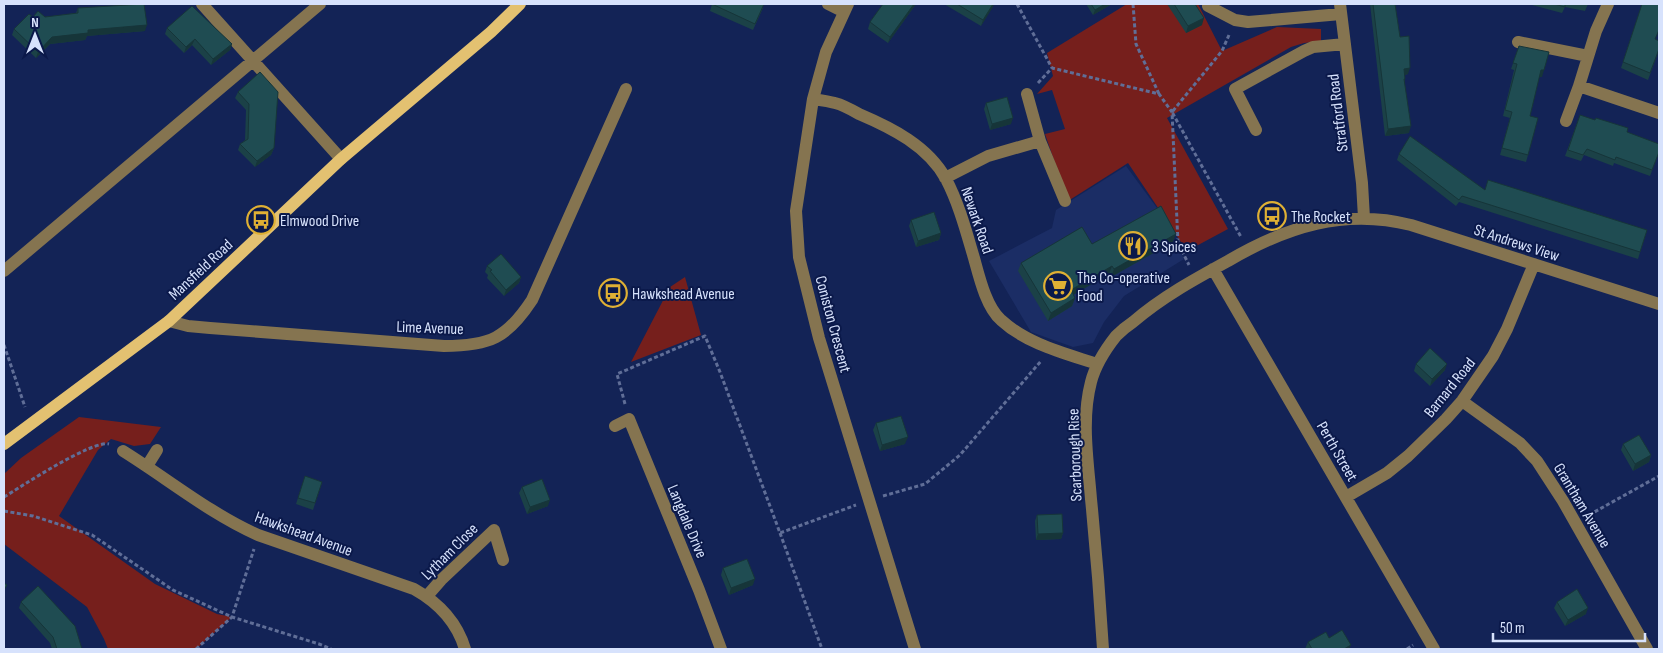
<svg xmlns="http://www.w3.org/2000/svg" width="1663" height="653" font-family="'Sofia Sans Condensed',sans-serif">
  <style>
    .built { fill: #1b2d65 }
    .green { fill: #761f1c }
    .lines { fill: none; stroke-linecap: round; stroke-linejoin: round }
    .path { stroke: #606e97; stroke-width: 3; stroke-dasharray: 4 2.5; stroke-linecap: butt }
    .minor { stroke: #857450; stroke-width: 12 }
    .major { stroke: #e3c171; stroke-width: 12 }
    .wall { fill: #1b4147 }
    .shaded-wall { fill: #163539 }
    .building { fill: #1f4c52; stroke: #163539 }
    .labels { text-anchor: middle; stroke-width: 4; stroke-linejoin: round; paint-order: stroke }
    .street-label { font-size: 16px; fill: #d7e2fc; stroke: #0b194a }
    .poi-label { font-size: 16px; fill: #d7e2fc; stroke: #0b194a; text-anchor: start }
  </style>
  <rect width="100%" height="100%" fill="#132356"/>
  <path class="built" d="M1126,166L1157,208L1184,259L1124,296L1104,322L1093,343L1073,347L1031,332L989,261L1052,228L1056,210Z"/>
  <path class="green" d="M1127,4H1198L1222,51L1277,27L1321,29V41L1304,43L1291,47L1167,118L1228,229L1187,251L1128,163L1068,201L1045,134L1065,129L1052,90L1037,94L1053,76L1047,53Z
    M685,277L701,335L631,362L670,287Z
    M79,417L161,427L150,444L134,446L111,439L98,450L59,516L155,584L217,614L232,617L196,649H108L104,639L87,607L4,544V474L21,458Z"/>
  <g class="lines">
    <path class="path" d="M1017,4L1052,68
      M1133,4L1136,44L1159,94
      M1229,35L1222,51L1172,112L1241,237
      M1038,83L1052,68L1159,94L1172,112L1178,243L1189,265
      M4,345L25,407
      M625,404L617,374L705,336L720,372L780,533L856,505
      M883,496L925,484L960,455L1041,361
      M4,497C22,486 92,440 109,444
      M4,511L33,516L92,535L173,590L232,617L319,644L331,649
      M1589,515L1659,476
      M780,533L822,649
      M196,649L232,617L254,549
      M1407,649L1413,645"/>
    <path class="minor" d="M202,4L341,159
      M828,4L844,12
      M848,4L826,52L813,99L796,211L799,257L819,338L915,649
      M1340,4L1362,183L1364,218
      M1608,4L1596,31L1579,86L1659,113
      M1208,6L1235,20L1248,22L1341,14
      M1518,42L1588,56
      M813,99C820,100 828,101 835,103C843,105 852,110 859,114C892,128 928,146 946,179C959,204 966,231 974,258C979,276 986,307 1001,320C1027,344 1064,353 1097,364
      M1566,121L1579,86
      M1256,130L1235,89L1304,51L1313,47L1345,44
      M1040,141L1065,201
      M945,178L988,156L1040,141L1027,94
      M1213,269L1434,649
      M4,271L320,4
      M169,321L188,326L210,328L444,346C490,346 507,338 532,300L626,89
      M1462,401L1520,443L1537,461L1563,501L1647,649
      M615,426L629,419L699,590L721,649
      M123,451C168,479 209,513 258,535L414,589C439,603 457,622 465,649
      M147,466L157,450
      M1346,497L1387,473L1408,456L1446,419L1462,401L1493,356L1507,329L1534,264
      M427,596L441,580L494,530L503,560
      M1103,649C1100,599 1096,549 1091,499C1088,461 1081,420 1091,382C1095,366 1105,350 1116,336C1121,331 1127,326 1133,322C1162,297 1195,279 1228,261C1286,227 1344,208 1411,225L1659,304"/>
    <path class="major" d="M4,444L169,321L341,159L491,32L520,4"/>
  </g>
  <path class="wall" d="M712,4L763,8L753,30L710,11Z
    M883,4H916L888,43L868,29L870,22Z
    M944,4H994L981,26Z
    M1086,4H1112L1093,15Z
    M1167,4H1195L1202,25L1186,33Z
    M1370,4H1395L1400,37L1408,74L1405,75V79L1404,82L1409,133L1385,136Z
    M1532,4H1588L1585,11L1565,7L1562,13L1532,5Z
    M1642,4L1659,50L1648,80L1621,68Z
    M78,8L145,31L87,36L85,40L50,44L36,58L12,35L14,29L33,17H45L76,13Z
    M167,28L232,44L230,50L211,65L192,45L184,53L165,34Z
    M1519,46L1542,77H1539L1530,116L1528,155L1526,162L1500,155L1510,118L1503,116L1514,70L1511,69Z
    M260,72L274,148L271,155L255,167L238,150L240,144L245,140L246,110L235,98L238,92Z
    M986,103L1011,124L990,130L984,109Z
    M1580,115L1627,132L1659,152L1650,176L1614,163L1613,166L1584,155L1581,161L1565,156Z
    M1399,154L1484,190L1647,230L1638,259L1459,202L1456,206L1397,160Z
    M911,220L941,233L939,240L916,247L909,226Z
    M1173,242L1111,277L1109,274L1073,295L1075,298L1072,306L1048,321L1018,271L1021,263L1092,244Z
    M487,266L521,277L519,283L504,296L487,278L488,275L485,272Z
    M1416,364L1445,370L1430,386L1414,371Z
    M876,423L905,444L880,451L873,430Z
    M1623,444L1651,455L1649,462L1633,471L1621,450Z
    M305,476L322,482L313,510L296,504Z
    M522,487L548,506L527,514L519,493Z
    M1037,515L1063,533L1061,539L1036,540L1035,521Z
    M723,568L753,585L729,595L721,575Z
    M21,602L82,649H52L50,643L19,608Z
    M1557,602L1586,614L1565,626L1554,608Z
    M1329,638L1349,649H1305L1308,642Z"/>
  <path class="shaded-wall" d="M914,4H916L888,43L890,37Z
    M993,4H994L993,7L981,26L983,20Z
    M1105,4H1112L1093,15L1095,10Z
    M1204,18L1202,25L1186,33L1188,26Z
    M147,25L145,31L87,36L85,40L50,44L36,58L38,52L52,37L88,30Z
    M195,39L192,45L184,53L186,47Z
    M232,44L230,50L211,65L213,59Z
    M1410,68L1408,74L1402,76L1404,69Z
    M1541,70H1544L1542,77H1539Z
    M1013,118L1011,124L990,130L992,124Z
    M1411,126L1409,133L1385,136L1388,129Z
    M274,148L271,155L255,167L257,161Z
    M941,233L939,240L916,247L918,241Z
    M1176,234L1173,242L1111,277L1114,269Z
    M1112,266L1109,274L1068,298L1071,290Z
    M521,277L519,283L504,296L506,290Z
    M1075,298L1072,306L1048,321L1051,313Z
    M1447,364L1445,370L1430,386L1432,379Z
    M908,437L905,444L880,451L882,445Z
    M1651,455L1649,462L1633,471L1635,464Z
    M550,500L548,506L527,514L530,507Z
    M1063,533L1061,539L1036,540L1038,534Z
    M755,579L753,585L729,595L731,588Z
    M1588,608L1586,614L1565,626L1568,620Z
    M1351,645L1349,649H1344Z"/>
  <path class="building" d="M144,4L147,25L88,30V33L52,37L38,52L14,29L29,14L33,17L38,11L45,17L78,13V8Z
    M712,4H764L755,24Z
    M883,4H914L890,37L870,22Z
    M957,4H993L983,20Z
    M1091,4H1105L1095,10Z
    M1174,4H1195L1204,18L1188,26Z
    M1373,4H1395L1400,37L1409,36L1410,68L1404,69L1405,79H1404L1411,126L1388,129Z
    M1554,4H1565V7Z
    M1642,4H1659V30L1655,39L1659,41V49L1650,73L1623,62Z
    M192,6L232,44L213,59L195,39L186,47L167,28Z
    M1519,46L1549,52L1544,70H1541L1530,116L1538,118L1528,155L1502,148L1512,112L1505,110L1517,64L1513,63Z
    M260,72L278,92L274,148L257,161L240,144L248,139L249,104L238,92Z
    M1007,97L1013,118L992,124L986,103Z
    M1580,115L1595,120L1596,118L1628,128L1627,132L1659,144V152L1652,170L1616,157L1615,160L1587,149L1583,155L1568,150Z
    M1410,136L1485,190L1488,180L1647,230L1640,252L1462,196L1459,200L1399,154Z
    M1161,206L1176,234L1114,269L1112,266L1071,290L1075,298L1051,313L1021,263L1082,227L1092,244Z
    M934,212L941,233L918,241L911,220Z
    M501,254L521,277L506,290L490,271L492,270L487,266Z
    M1430,348L1447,364L1432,379L1416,364Z
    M901,416L908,437L882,445L876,423Z
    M1639,435L1651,455L1635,464L1623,444Z
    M305,476L322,482L315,503L298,498Z
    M542,479L550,500L530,507L522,487Z
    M1062,514L1063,533L1038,534L1037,515Z
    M747,559L755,579L731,588L723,568Z
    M4,583L7,585L4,590Z
    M38,586L75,626L82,649H57L53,637L21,602Z
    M1577,589L1588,608L1568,620L1557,602Z
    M1342,630L1351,645L1344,649H1312L1308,642L1326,632L1329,638Z"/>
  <defs>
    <symbol id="bus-ring" viewBox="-11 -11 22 22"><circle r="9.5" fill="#0b194a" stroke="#dfb034" stroke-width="1.5"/><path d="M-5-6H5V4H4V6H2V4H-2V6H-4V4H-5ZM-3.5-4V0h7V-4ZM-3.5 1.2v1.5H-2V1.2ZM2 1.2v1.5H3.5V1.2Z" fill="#dfb034"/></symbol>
    <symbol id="restaurant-ring" viewBox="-11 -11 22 22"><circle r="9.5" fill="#0b194a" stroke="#dfb034" stroke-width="1.5"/><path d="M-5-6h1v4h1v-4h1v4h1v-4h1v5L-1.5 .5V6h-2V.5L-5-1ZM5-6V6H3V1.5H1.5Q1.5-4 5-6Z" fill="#dfb034"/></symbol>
    <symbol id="supermarket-ring" viewBox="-11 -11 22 22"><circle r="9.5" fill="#0b194a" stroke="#dfb034" stroke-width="1.5"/><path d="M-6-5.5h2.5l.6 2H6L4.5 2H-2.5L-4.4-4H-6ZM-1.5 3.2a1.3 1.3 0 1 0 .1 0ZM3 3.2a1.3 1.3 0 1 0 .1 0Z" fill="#dfb034"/></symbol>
  </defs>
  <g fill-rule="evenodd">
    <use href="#bus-ring" x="1256" y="200" width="32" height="32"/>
    <use href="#bus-ring" x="245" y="204" width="32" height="32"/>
    <use href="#restaurant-ring" x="1117" y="230" width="32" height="32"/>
    <use href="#supermarket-ring" x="1042" y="270" width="32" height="32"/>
    <use href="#bus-ring" x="597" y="277" width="32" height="32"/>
  </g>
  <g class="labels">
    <g class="street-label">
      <text transform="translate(1337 113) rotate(-97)" y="6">Stratford Road</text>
      <text transform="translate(978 220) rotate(71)" y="6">Newark Road</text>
      <text transform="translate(1517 242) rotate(18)" y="6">St Andrews View</text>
      <text transform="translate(200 269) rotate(-43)" y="6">Mansfield Road</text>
      <text transform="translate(834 324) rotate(75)" y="6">Coniston Crescent</text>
      <text transform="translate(430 327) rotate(2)" y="6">Lime Avenue</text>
      <text transform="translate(1449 387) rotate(-51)" y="6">Barnard Road</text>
      <text transform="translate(1338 451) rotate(60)" y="6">Perth Street</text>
      <text transform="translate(1074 455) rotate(-92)" y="6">Scarborough Rise</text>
      <text transform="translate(1583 505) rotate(59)" y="6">Grantham Avenue</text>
      <text transform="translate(688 521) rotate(67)" y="6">Langdale Drive</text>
      <text transform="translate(304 533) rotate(20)" y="6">Hawkshead Avenue</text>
      <text transform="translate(449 551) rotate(-45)" y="6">Lytham Close</text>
    </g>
    <g class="poi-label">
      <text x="1291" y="222">The Rocket</text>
      <text x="280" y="226">Elmwood Drive</text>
      <text x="1152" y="252">3 Spices</text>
      <text x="1077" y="283">The Co-operative<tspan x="1077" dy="18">Food</tspan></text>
      <text x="632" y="299">Hawkshead Avenue</text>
    </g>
  </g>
  <rect width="1663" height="653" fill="none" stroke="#d7e2fc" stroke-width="10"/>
  <g transform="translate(35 35)" stroke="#0b194a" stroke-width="4" paint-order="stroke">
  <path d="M0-4L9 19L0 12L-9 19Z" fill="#d7e2fc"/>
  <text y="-8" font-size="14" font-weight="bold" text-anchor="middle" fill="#d7e2fc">N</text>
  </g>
  <path d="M1493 633v8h152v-8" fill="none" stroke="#d7e2fc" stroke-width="2.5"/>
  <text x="1500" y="633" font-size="15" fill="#d7e2fc" stroke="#0b194a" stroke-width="4" paint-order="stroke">50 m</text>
</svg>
